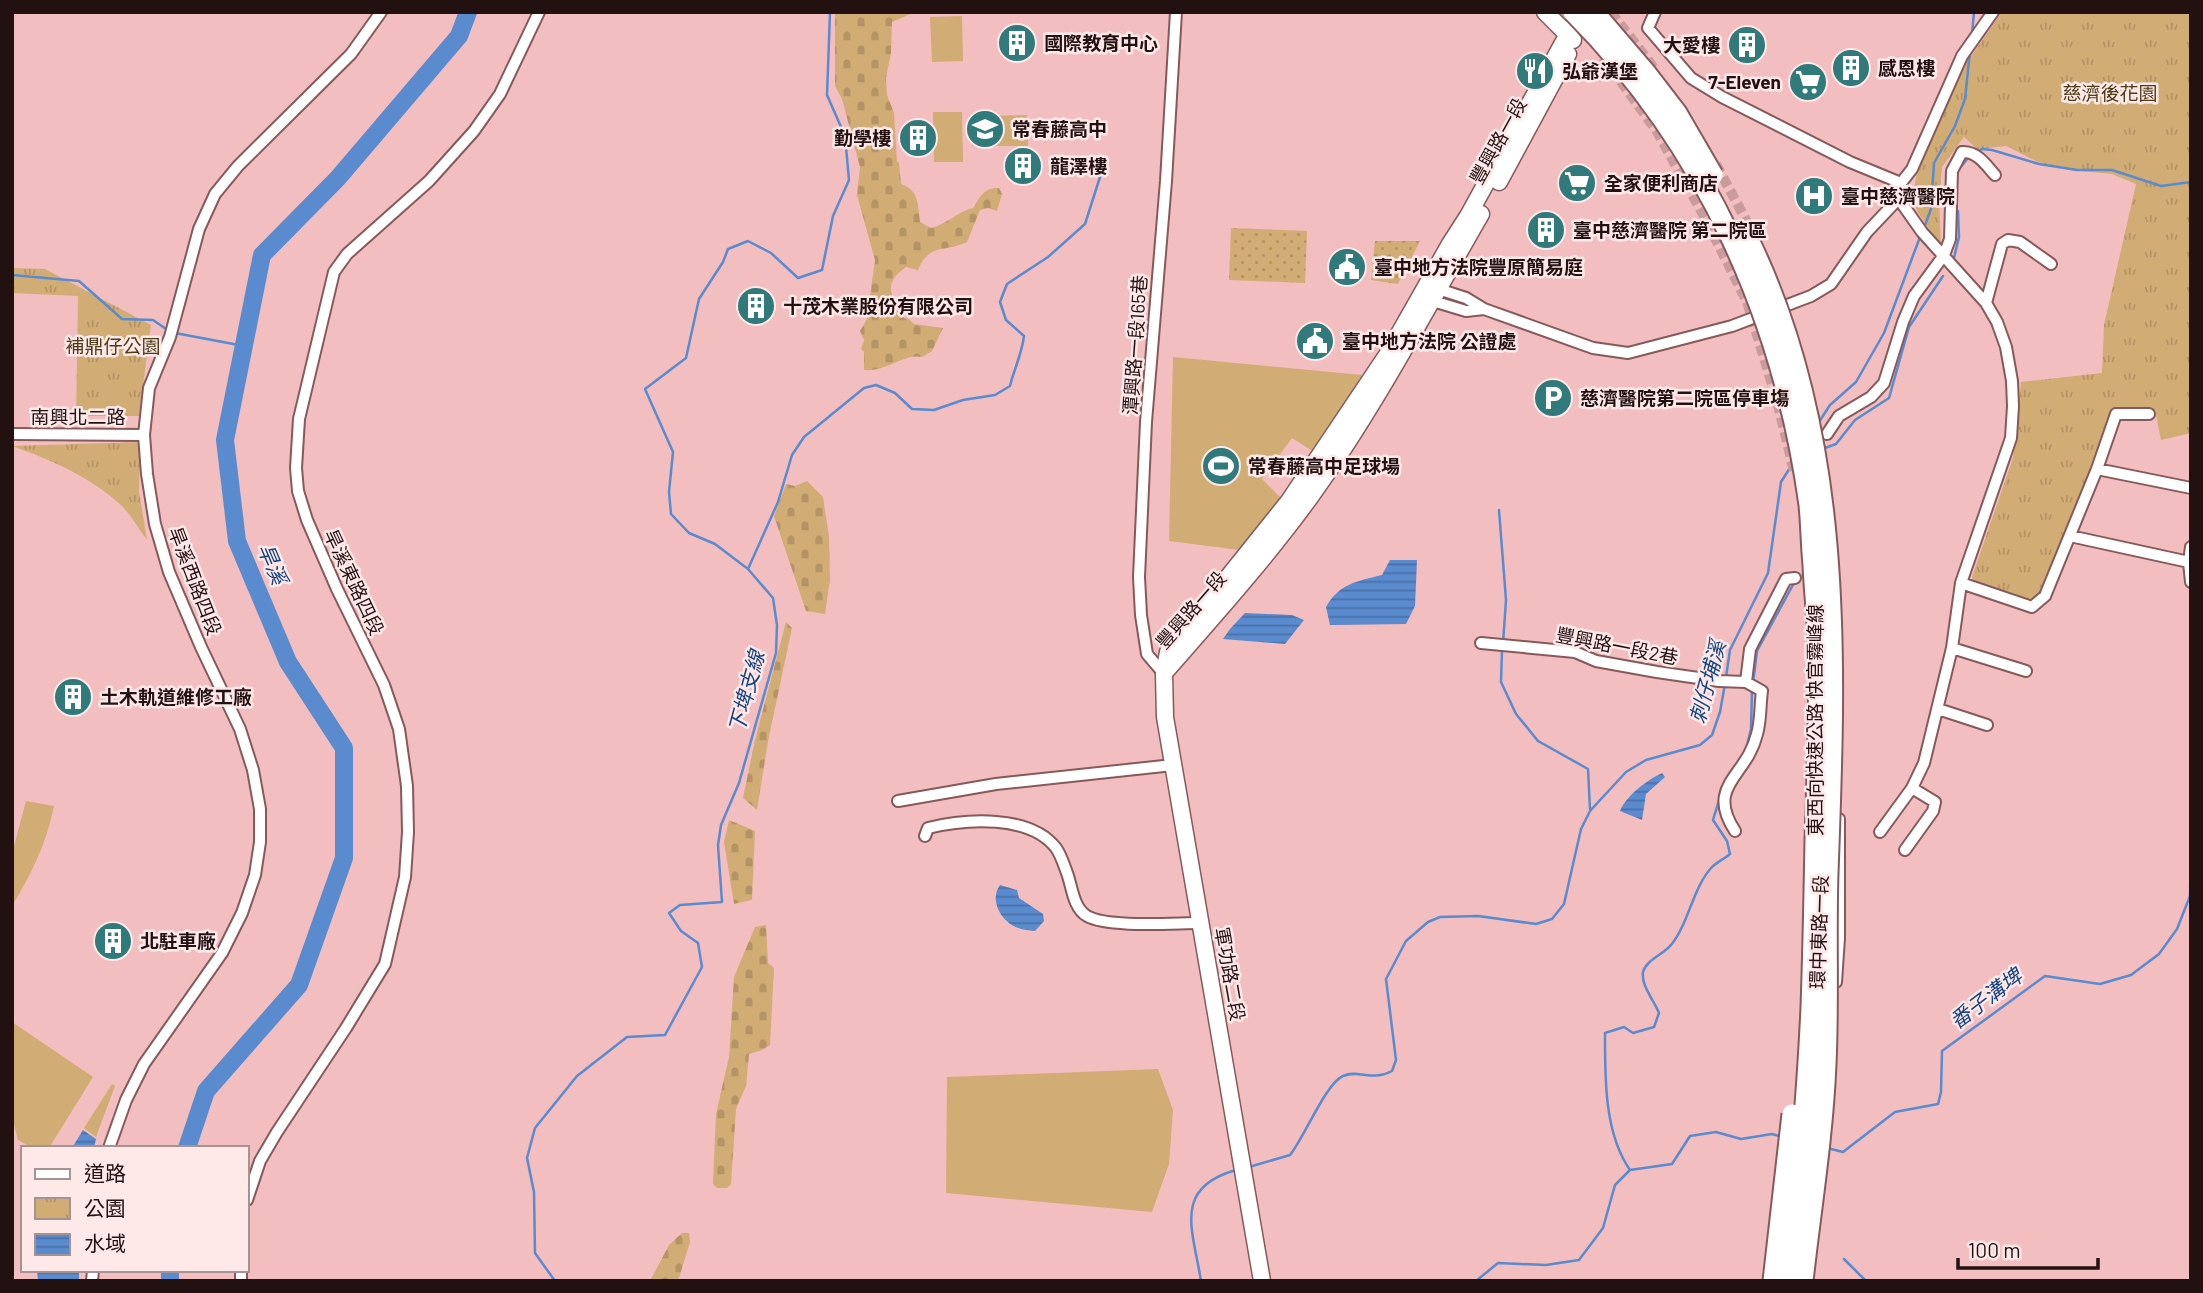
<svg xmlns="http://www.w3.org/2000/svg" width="2203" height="1293" font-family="Barlow,'Noto Sans TC',sans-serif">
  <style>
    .grass { fill: #d2ac75 }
    .cemetery { fill: url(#cemetery-stones) }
    .park { fill: url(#park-tufts) }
    .garden { fill: url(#garden-dots) }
    .water { fill: url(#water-rules) }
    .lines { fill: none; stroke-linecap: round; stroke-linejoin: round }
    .stream { stroke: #5a8bcf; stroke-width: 2.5 }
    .river { stroke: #5a8bcf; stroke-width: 18 }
    .street-tunnel { stroke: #c99b9c; stroke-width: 10; stroke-dasharray: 10 5; stroke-linecap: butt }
    .street-casing { stroke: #87595b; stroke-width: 14 }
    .secondary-casing { stroke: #87595b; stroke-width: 19 }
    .street { stroke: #fff; stroke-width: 10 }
    .secondary { stroke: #fff; stroke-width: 16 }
    .highway-bridge-casing { stroke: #87595b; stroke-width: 23; stroke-linecap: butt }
    .highway-bridge { stroke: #fff; stroke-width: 19 }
    .labels { text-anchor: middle; stroke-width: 5; stroke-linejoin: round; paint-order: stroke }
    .poi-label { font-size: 19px; font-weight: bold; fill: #231112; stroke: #fee8e8; text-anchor: start }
    .park-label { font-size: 19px; fill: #4f3a17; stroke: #fee8e8 }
    .street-label { font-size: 19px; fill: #231112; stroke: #fee8e8 }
    .water-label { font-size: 21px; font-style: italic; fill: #154584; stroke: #fee8e8 }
  </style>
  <defs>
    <pattern id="cemetery-stones" width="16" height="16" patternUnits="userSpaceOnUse" patternTransform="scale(1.75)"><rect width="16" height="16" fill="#d2ac75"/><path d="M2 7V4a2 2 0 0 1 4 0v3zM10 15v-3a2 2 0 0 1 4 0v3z" fill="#b49364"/></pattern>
    <pattern id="park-tufts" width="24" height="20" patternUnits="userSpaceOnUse" patternTransform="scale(1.75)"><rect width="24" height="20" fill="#d2ac75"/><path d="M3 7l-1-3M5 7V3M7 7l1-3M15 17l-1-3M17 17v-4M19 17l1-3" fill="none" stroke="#b49364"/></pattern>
    <pattern id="garden-dots" width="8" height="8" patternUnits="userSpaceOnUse" patternTransform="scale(1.75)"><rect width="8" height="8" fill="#d2ac75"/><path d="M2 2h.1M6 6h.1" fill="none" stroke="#b49364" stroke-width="1.8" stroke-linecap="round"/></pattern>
    <pattern id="water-rules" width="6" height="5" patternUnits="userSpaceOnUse" patternTransform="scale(1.75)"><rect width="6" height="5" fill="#5a8bcf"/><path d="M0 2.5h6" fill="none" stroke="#4a70a7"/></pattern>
  </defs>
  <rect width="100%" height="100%" fill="#f2bebf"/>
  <path class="grass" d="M962,16L963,61L932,62L930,17Z
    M933,112H962L963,162H934Z
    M1027,115L1028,146H972L971,116Z
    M1173,357L1362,375L1314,452L1292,438L1262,479L1281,498L1240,550L1169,541Z
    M26,801L54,806C47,842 31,875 12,906V854Z
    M12,1022L93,1077L49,1148H33L18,1140L12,1117Z
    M1158,1069L1173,1110L1169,1164L1152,1212L946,1193L947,1077Z
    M112,1084L115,1086L96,1137L84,1128Z"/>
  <path class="cemetery" d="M835,12H915L892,22L891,53L886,78L887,95L894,113L897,161L899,163L901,184C919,190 918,205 920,222L931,228C947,224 957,212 973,208C981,195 984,188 999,188L1002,194L997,211L988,208L980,210L967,242C944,253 930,242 918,270L906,267C881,285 892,296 904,318L909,319L914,324L943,328L932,351L922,357C903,353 888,372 864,370V352L861,349L864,340L860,331L867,319L875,260L857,195L860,167L842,99L835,86Z
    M807,481L823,497L829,537L830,579L825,614L806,611L774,516L786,484L795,486Z
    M786,622L792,628L768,741L757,810L743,798L755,740Z
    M729,820L755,831L752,900L734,904L724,842Z
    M766,925L768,963L774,968L770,1045L762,1050L749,1054L746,1086L736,1109L731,1184L727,1188H717L713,1184L716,1114L729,1057L734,977L755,927Z
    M682,1233H689L690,1242L678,1281H650L669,1245Z"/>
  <path class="park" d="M2002,12H2191V433L2161,440L2155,410L2115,408L2043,592L2031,601L1975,584L1972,577L2013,458L2021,382L2102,373L2104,325L2136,184L2112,174L2070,170L2038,162L2006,146L1977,149L1964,137L1942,167L1939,199L1941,246L1917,211L1913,198L1916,177L1956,78Z
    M12,268L45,269L151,325L139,416H76L78,296L12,293Z
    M140,442L139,491L147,540C139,529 131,515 121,505C90,477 52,460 12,446Z"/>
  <path class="garden" d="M1231,228L1307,231L1305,283L1229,280Z
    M1375,241H1420L1398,284L1371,280Z"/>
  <path class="water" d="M1390,560H1417L1415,606L1406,624L1330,625L1326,607C1339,584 1357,581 1382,575Z
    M1245,613L1292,615L1304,620L1285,644L1223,639L1230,629Z
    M1662,773L1665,777L1646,794L1642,820L1620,811C1626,796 1647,780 1662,773Z
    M1000,885L1017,890L1019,898L1043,914L1044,921L1035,931C1030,930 1023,930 1018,928C1001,922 989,900 1000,885Z
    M83,1130L96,1139L94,1148H72Z
    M37,1270H79V1281H38Z"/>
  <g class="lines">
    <path class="stream" d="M1972,34L1974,12
      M1976,152L1982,149L1992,150L2039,164L2077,170H2112L2161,186L2191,182
      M1959,169L1968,158
      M1924,228L1931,209L1934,163L1955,126L1965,99L1970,51
      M1953,262L1959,237L1958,211
      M12,275L79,281L122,319L153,320L169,331
      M175,333L244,346
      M1817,425L1830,405L1856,382L1884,333L1920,237
      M1822,449L1836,444L1855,420L1889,398L1909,327L1943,276
      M1499,510L1506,600L1503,643
      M748,569L778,502L792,455L804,437L864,388L876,385L895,393L912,409L934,410L963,400L995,395L1010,386C1014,369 1022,354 1024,336L1006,320L1000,302L1007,284L1048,257L1085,224L1100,177
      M1502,650L1501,682L1516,714L1538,741L1588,769L1590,809
      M1726,677L1730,650L1768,573L1781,482L1793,463
      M1753,683L1757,651L1795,581
      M1746,749L1751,729L1752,690
      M1827,1148L1843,1152L1895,1112L1938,1104L1941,1092L1942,1051L2045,976L2100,984L2131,975L2159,954L2177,929L2190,896L2191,849
      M1249,1167L1290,1155C1304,1138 1326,1083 1343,1076C1359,1069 1372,1082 1392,1071L1396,1060L1386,979L1406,941L1428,922L1440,917L1478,916L1536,924L1552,919L1564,904L1581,829L1590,811L1626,772L1646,760L1700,745L1712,735L1720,712L1725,684
      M1630,1170C1604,1133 1605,1077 1605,1033L1624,1027L1633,1033L1654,1027L1659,1013C1654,1000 1641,986 1643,972C1646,960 1664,954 1671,945C1689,923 1693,887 1712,867C1717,862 1724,859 1730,854L1727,841L1713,820L1720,797
      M1844,1259L1866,1281
      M555,1281L535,1253L534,1192L527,1158L535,1128L577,1076L627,1037L665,1035L702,967L698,943L681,931L669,913L680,905L722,902L718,845L721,825L739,783L776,653L777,625L773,598L748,569L715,544L689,533L671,514L669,492L673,452L645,389L686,358L699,299L723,262L728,249L748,241L771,253L798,278L822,270L833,216L849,180L845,136L827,95L830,12
      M1201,1281C1193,1230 1172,1188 1236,1170
      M1476,1281L1498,1263L1546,1265L1579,1260L1603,1228L1615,1185L1630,1170L1672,1164L1690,1136L1716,1132L1741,1139L1772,1134L1783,1137"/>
    <path class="river" d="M187,1148L206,1091L299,985L344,858V748L288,662L237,541L225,440L262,255L338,178L459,36L468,12
      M170,1270V1281"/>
    <path class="street-tunnel" d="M1560,12L1575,27
      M1611,12L1654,68
      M1603,57L1656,130L1704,216L1747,302L1777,401L1794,471
      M1716,164L1756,239"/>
    <defs>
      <path id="street" d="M1655,12L1648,28L1691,78L1722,97L1850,162L1901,183
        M1435,288L1466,298L1484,309L1593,348L1628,353L1732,326L1811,296L1831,284L1867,232L1902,195
        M1426,299L1466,311L1484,309
        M1986,303L2002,244L2008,240L2020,242L2051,264
        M12,434L144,435
        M1827,434L1839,416L1871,397L1884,383L1903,322L1914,296L1944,255L1950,239L1952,171L1962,152C1977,151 1986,165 1995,175
        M2097,469L2191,488
        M2070,536L2189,562
        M2191,547L2189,562L2191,582
        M1961,583L2032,607L2045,596L2097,469L2116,414H2149
        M1481,643L1575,652L1596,661L1657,672L1719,681L1746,682L1762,691C1760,705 1761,721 1757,734C1747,777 1705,785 1735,831
        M1952,648L2026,671
        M1164,674L1147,654L1141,615L1139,577L1146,422L1166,181L1176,12
        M1746,682L1750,649L1786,579L1795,578
        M1938,709L1987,725
        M898,801L996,784L1173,765
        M1880,832L1912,788L1924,763L1952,648L1961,583L2011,438L2013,406L2012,381L2006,347L1997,322L1986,303L1922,232L1903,205L1901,183L1912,169L1962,56L1993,12
        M925,836L928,828C965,819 1030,814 1056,848C1061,855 1064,865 1067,873C1072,886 1073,908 1087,916C1108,928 1173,923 1200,923
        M1905,850L1933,811L1935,802L1912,788
        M1836,982L1839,938V819
        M109,1148L126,1100L144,1064L222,953L242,913L255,875L260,842V809L253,770L240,729L201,647L169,572L155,524L147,474L144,435L149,388L170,337L199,229L215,194L238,166L351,54L381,12
        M247,1200L260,1161L277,1132L346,1028L385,964L405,877L408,832L407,786L399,729L384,685L337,589L307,520L298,491L296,468L299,419L334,272L347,254L429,181L474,131L500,94L539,12
        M241,1270V1281
        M92,1281L93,1270"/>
      <path id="secondary" d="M1545,12L1573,40
        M1499,182L1568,54
        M1165,672C1215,615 1266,558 1311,496C1375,407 1426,309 1481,214
        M1262,1281L1165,717L1164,674L1168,652L1289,501L1387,355L1450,244L1468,216L1580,12"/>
    </defs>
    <use href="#street" class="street-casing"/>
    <use href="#secondary" class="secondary-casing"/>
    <use href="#street" class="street"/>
    <use href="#secondary" class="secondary"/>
    <defs>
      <path id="highway-bridge" d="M1573,12C1707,147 1783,318 1809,505C1811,525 1811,545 1813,565C1814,590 1817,614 1818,639C1820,706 1817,773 1815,840C1814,895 1813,951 1811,1007C1807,1098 1798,1190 1789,1281
        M1594,12L1647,74L1677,113L1713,175
        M1748,238C1845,436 1836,659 1828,873C1826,937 1829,1001 1826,1064C1823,1137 1811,1209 1803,1281
        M1773,1281L1792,1114"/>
    </defs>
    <use href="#highway-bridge" class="highway-bridge-casing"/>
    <use href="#highway-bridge" class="highway-bridge"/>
  </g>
  <defs>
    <symbol id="building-disc" viewBox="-11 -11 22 22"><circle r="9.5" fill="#317a7b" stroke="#fee8e8"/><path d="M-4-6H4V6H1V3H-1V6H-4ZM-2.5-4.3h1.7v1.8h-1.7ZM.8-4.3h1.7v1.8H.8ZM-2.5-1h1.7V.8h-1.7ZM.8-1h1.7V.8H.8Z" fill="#fff"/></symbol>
    <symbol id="restaurant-disc" viewBox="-11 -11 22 22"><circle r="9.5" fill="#317a7b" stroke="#fee8e8"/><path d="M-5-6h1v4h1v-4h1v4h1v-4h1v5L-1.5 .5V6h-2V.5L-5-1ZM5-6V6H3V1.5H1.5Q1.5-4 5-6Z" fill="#fff"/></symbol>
    <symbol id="supermarket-disc" viewBox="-11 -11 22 22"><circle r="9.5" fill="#317a7b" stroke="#fee8e8"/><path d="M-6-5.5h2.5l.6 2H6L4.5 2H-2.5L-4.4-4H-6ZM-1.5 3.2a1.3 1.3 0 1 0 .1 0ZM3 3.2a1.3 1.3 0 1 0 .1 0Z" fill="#fff"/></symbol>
    <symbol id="school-disc" viewBox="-11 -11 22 22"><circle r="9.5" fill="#317a7b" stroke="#fee8e8"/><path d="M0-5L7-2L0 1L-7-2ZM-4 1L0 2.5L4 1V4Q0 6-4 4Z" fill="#fff"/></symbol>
    <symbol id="hospital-disc" viewBox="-11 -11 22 22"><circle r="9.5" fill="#317a7b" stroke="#fee8e8"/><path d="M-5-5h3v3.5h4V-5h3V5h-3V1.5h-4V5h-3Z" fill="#fff"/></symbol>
    <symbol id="civic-disc" viewBox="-11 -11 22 22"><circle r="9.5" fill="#317a7b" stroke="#fee8e8"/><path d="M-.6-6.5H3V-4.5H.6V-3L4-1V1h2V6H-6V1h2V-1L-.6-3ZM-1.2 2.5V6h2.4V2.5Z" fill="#fff"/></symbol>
    <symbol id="parking-disc" viewBox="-11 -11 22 22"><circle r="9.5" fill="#317a7b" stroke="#fee8e8"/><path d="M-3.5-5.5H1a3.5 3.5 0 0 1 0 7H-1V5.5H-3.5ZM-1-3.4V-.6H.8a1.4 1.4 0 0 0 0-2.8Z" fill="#fff"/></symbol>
    <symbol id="stadium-disc" viewBox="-11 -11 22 22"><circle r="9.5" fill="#317a7b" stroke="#fee8e8"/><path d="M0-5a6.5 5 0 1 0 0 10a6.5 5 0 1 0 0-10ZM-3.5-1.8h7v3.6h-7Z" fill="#fff"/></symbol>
  </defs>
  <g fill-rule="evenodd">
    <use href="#building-disc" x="995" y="21" width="44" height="44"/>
    <use href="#building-disc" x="1725" y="23" width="44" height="44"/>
    <use href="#building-disc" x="1829" y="46" width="44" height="44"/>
    <use href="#restaurant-disc" x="1513" y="49" width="44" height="44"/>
    <use href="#supermarket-disc" x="1786" y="60" width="44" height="44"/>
    <use href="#school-disc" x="963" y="107" width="44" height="44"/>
    <use href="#building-disc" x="896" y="116" width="44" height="44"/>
    <use href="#building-disc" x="1001" y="144" width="44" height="44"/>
    <use href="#supermarket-disc" x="1555" y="161" width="44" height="44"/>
    <use href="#hospital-disc" x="1792" y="174" width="44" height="44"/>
    <use href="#building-disc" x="1524" y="208" width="44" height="44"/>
    <use href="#civic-disc" x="1325" y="245" width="44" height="44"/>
    <use href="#building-disc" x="734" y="284" width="44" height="44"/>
    <use href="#civic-disc" x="1293" y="319" width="44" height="44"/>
    <use href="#parking-disc" x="1531" y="376" width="44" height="44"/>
    <use href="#stadium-disc" x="1199" y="444" width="44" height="44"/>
    <use href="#building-disc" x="51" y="675" width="44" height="44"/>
    <use href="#building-disc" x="91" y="919" width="44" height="44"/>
  </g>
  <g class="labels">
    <g class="poi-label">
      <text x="1044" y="50">國際教育中心</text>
      <text x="1720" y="52" text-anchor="end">大愛樓</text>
      <text x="1878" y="75">感恩樓</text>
      <text x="1562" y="78">弘爺漢堡</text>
      <text x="1781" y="89" text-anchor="end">7-Eleven</text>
      <text x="1012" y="136">常春藤高中</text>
      <text x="891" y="145" text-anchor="end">勤學樓</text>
      <text x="1050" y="173">龍澤樓</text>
      <text x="1604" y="190">全家便利商店</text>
      <text x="1841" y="203">臺中慈濟醫院</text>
      <text x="1573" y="237">臺中慈濟醫院 第二院區</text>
      <text x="1374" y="274">臺中地方法院豐原簡易庭</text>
      <text x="783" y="313">十茂木業股份有限公司</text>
      <text x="1342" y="348">臺中地方法院 公證處</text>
      <text x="1580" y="405">慈濟醫院第二院區停車塲</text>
      <text x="1248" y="473">常春藤高中足球場</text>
      <text x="100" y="704">土木軌道維修工廠</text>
      <text x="140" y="948">北駐車廠</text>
    </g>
    <g class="park-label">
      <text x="2110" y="100">慈濟後花園</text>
      <text x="113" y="353">補鼎仔公園</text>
    </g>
    <g class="street-label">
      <text transform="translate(1498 141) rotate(-61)" y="7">豐興路一段</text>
      <text transform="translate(1135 345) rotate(-86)" y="7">潭興路一段165巷</text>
      <text x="78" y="424">南興北二路</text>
      <text transform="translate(195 581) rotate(69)" y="7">旱溪西路四段</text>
      <text transform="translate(354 582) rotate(65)" y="7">旱溪東路四段</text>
      <text transform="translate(1191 610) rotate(-49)" y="7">豐興路一段</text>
      <text transform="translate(1617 646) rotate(11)" y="7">豐興路一段2巷</text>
      <text transform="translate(1815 720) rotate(-90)" y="7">東西向快速公路 快官霧峰線</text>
      <text transform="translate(1819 932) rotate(-88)" y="7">環中東路一段</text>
      <text transform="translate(1230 974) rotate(80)" y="7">軍功路二段</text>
    </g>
    <g class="water-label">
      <text transform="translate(272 564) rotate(67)" y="7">旱溪</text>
      <text transform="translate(1708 682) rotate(-75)" y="7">刺仔埔溪</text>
      <text transform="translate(747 692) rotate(-75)" y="7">下埤支線</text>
      <text transform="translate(1986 999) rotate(-37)" y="7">番子溝埤</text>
    </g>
  </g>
  <rect width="2203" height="1293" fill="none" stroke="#231112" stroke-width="28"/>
  <rect x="21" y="1146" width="228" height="126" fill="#fee8e8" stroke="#a69292" stroke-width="2"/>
  <rect x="35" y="1169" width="35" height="10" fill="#ffffff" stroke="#a69292" stroke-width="2"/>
  <text x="84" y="1181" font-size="21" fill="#231112">道路</text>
  <rect x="35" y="1198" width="35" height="21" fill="url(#park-tufts)" stroke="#a69292" stroke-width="2"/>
  <text x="84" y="1216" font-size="21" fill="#231112">公園</text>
  <rect x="35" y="1234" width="35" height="21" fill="url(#water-rules)" stroke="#a69292" stroke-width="2"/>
  <text x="84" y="1251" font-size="21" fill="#231112">水域</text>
  <path d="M1958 1258v10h140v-10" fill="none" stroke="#231112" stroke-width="3.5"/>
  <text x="1968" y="1258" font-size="21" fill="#231112" stroke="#fee8e8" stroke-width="5" paint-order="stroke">100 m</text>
</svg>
